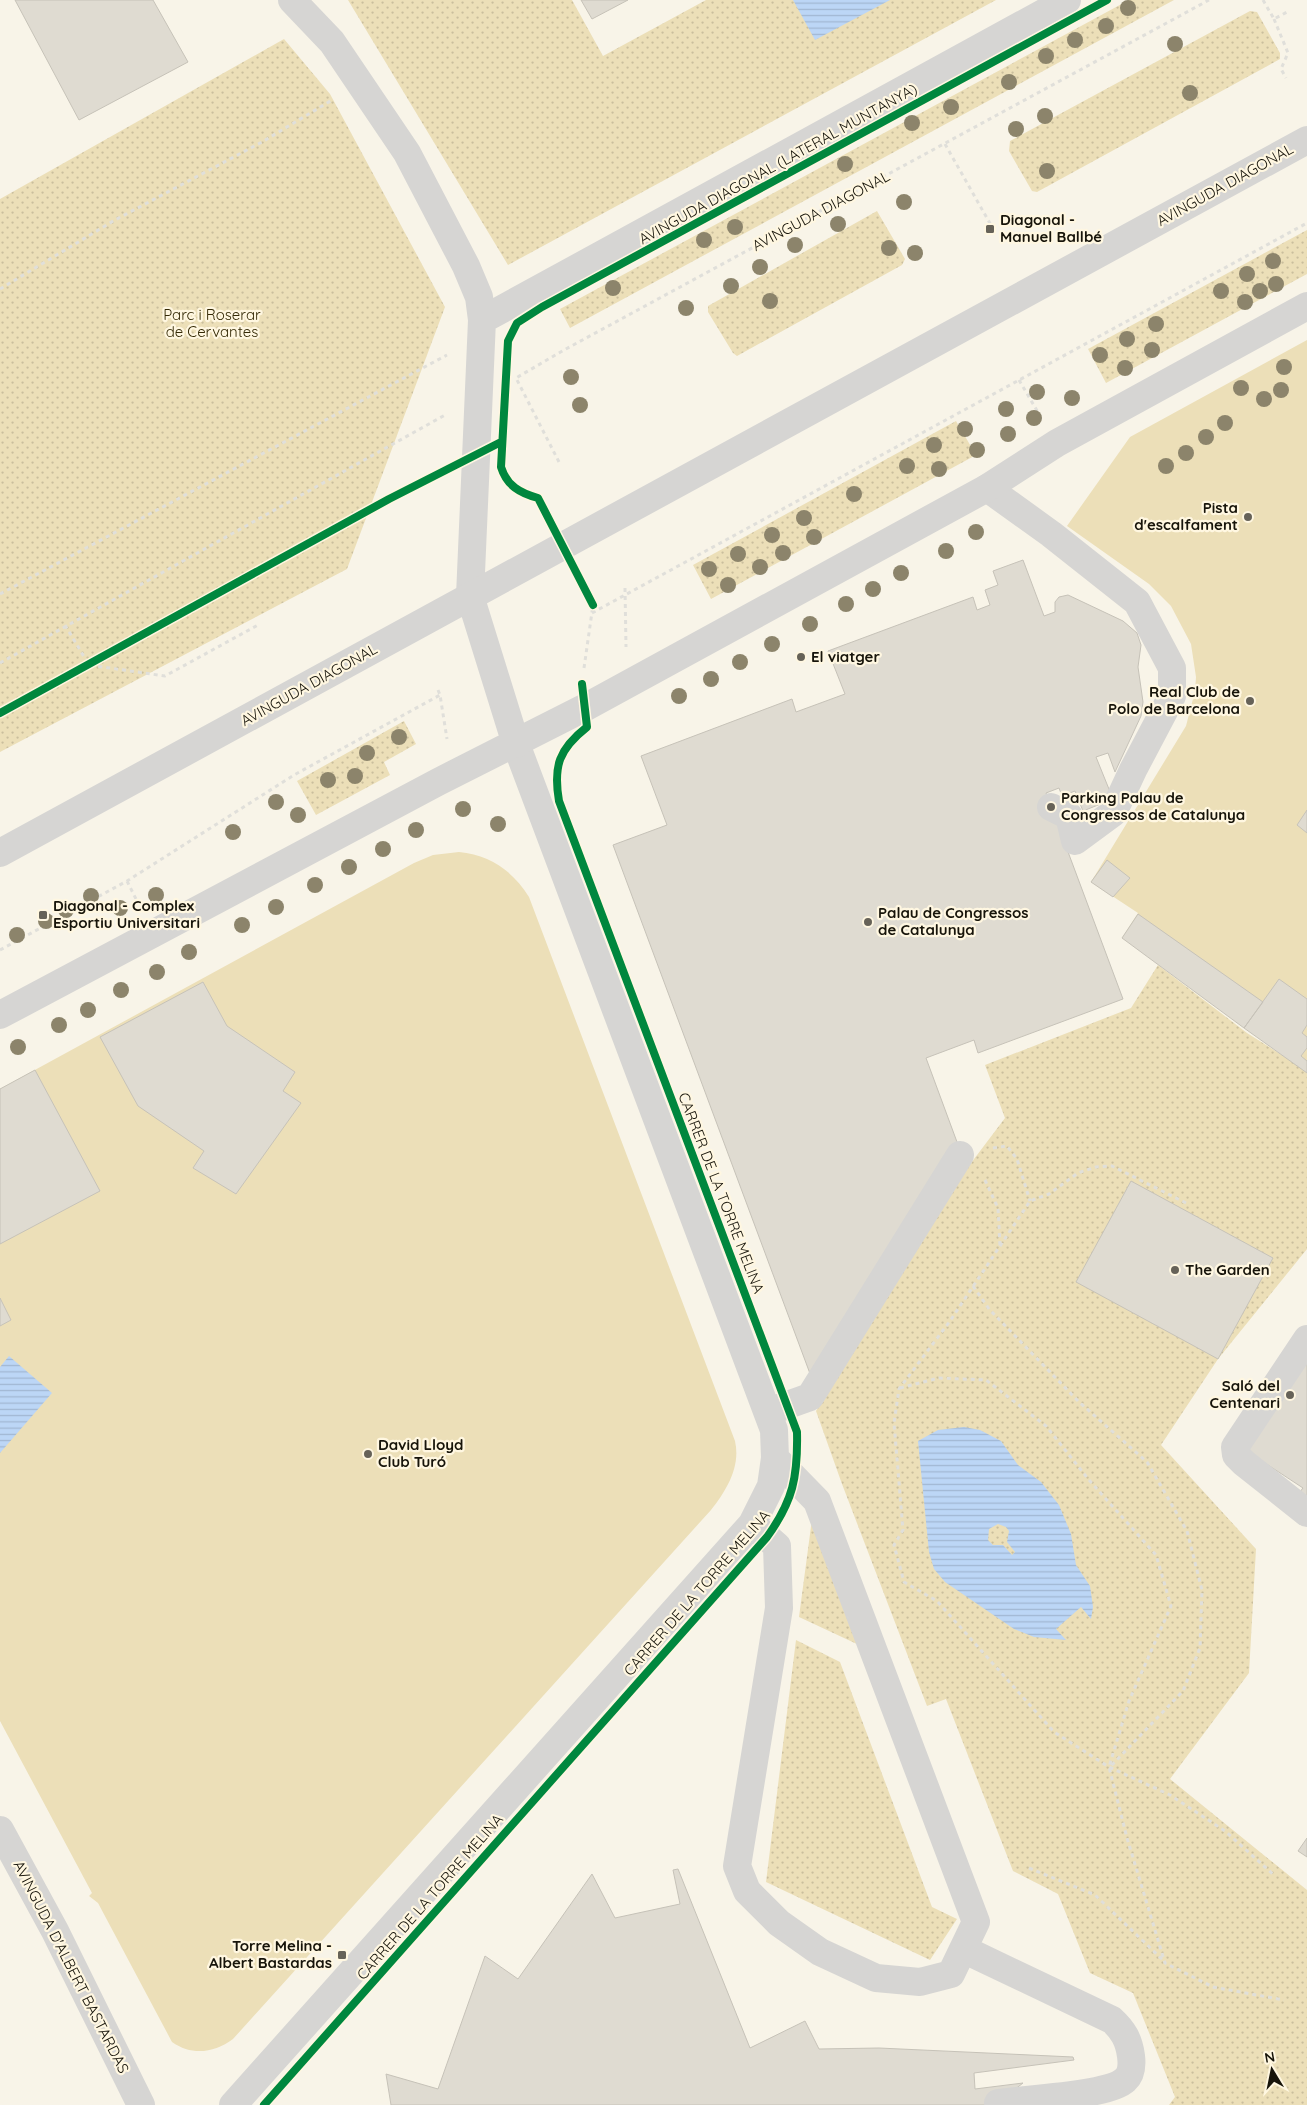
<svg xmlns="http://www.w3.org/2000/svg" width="1307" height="2105" font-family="Quicksand,sans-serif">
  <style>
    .green { fill: url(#green-dots) }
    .pitch { fill: #ecdfb8 }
    .water { fill: url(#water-rules); fill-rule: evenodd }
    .building { fill: #dfdbd1; stroke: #c6c2b8 }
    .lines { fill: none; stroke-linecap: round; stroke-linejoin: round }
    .path { stroke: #e0dfda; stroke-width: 3; stroke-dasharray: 4 4; stroke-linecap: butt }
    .minor { stroke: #d6d5d3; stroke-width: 28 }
    .major { stroke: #d6d5d3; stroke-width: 28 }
    .cycleway-casing { stroke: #fff7e1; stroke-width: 11 }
    .cycleway { stroke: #00873e; stroke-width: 8 }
    .tree { fill: #8c846b }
    .poi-dot { fill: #666258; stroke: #fff7e1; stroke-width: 2 }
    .labels { text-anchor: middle; stroke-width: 4.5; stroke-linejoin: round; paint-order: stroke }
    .street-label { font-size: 15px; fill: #17140a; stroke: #fff7e1 }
    .poi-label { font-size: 15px; font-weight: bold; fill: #17140a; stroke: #fff7e1; text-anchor: start }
    .park-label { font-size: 15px; fill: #342905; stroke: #fff7e1 }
  </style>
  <defs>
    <pattern id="green-dots" width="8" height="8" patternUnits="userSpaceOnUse" patternTransform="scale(1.25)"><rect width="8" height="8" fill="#ecdfb8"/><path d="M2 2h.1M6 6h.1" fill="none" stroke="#cabe9d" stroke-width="1.8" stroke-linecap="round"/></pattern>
    <pattern id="water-rules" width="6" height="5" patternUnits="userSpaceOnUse" patternTransform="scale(1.25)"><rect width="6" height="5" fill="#bcd6f6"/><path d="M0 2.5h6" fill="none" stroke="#a1b7d2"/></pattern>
  </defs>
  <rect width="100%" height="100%" fill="#f8f4e8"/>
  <path class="green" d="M348,0H572L603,56L706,0H996L508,265Z
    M1129,0H1174L570,328L560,309Z
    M1250,11L1257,12L1280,53V59L1037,192L1032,191L1009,151L1010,141Z
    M284,39L330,94L445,307L347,569L0,752V199Z
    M877,211L905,259L902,265L737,356L733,353L708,312V306Z
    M1307,230V274L1106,383L1088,349Z
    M956,421L976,455L711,599L693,565Z
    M404,721L416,744L384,762L390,775L316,815L297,781Z
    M1158,965L1247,1033L1307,1071V1249L1218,1359L1161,1445L1256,1549L1249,1673L1170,1779L1307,1890V2105H1169L1175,2097L1133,1993L1090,1973L1058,1894L1013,1871L946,1699L927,1706L842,1484L816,1411L968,1167L1005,1118L985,1065L1131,1008Z
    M812,1519L859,1645L799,1617Z
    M796,1640L840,1662L932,1907L957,1919L930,1960L766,1882Z"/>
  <path class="pitch" d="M1307,340V1063L1122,938L1138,913L1091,882L1186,726L1195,691L1196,677L1191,644L1171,606L1149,584L1067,526L1130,437Z
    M459,852C490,855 513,871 529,897L735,1441C741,1467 726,1491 711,1510L233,2039C214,2053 192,2056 172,2042L98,1903L89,1896L92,1893L0,1721V1089L414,863L433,855Z"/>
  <path class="water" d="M793,0H890L815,40Z
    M9,1356L52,1393L0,1453V1367Z
    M964,1427L980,1430L1001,1441L1018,1465L1041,1482L1059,1505L1071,1534L1076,1565L1090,1586L1093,1607L1091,1619L1081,1607L1056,1629L1066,1640L1034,1637L1014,1629L945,1582L934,1569L929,1552L918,1441L938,1430ZM998,1524L1006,1527L1009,1531L1007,1542L1015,1552L1012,1555L1003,1545H993L988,1540L989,1529Z"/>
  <path class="building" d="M15,0H153L188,62L79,120Z
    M581,0H628L592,19Z
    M1023,560L1044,616L1055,612V602L1059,597L1068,595L1123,621L1137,633L1141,645L1138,667L1143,702L1141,716L1115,772L1108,753L1096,757L1113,799L1083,811L1075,791L1062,796L1059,788L1046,793L1123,999L978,1053L974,1040L926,1058L957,1142L812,1379L613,845L667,825L641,756L792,699L796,712L845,694L828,651L973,597L977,610L990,605L985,590L998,585L993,571Z
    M1307,810V833L1297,825Z
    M1107,860L1130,878L1113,897L1091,882Z
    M1138,914L1263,1002L1244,1028L1122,938Z
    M1279,979L1307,999V1025L1302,1033L1307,1037V1048L1301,1056L1307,1061V1073L1244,1028Z
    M203,982L227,1026L295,1072L283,1091L301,1103L236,1194L193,1168L204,1151L138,1106L100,1037Z
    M35,1070L100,1191L0,1244V1089Z
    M1131,1181L1273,1258L1218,1359L1076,1282Z
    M0,1298L11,1320L0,1326Z
    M1307,1344V1500L1298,1494L1303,1488L1239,1446Z
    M1307,1838V1857L1298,1851Z
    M678,1869L750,2048L805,2021L819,2049L879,2048L1073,2057L1074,2060L974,2073L975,2089L1023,2083L995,2105H391L386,2074L438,2089L485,1956L518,1979L592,1874L615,1918L680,1904L673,1870Z"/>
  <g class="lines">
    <path class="path" d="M1263,0L1274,19L1289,11
      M1274,19L1288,53L1281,69L1286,78
      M945,144L992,227
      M0,289L115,220L262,142L332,100
      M1019,380L1039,414
      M559,462L516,378L564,350L1209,0
      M625,588L626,647
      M0,594L447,355
      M592,613L1307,223
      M65,625L89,665L165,676L258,625
      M0,663L445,415
      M584,668L593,605
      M438,690L440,695L447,739
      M127,881L138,903
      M0,950L127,881L294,775L440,695
      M993,1148L1007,1146L1017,1159L1030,1201
      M985,1180L998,1208L1000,1246
      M1186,1203L1112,1166L1096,1167L1078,1173L1049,1194L1030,1201L950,1321L899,1389L894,1423L903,1530L894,1545L904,1582L937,1601L1054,1732L1109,1767L1170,1795L1225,1831L1275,1876
      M973,1286L989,1309L1079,1402L1147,1462L1187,1531L1202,1590L1200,1648L1183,1691L1110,1767
      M900,1388L939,1378L986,1380L1046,1426L1089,1480L1156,1555L1171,1606L1129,1701L1109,1767L1127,1838L1165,1963L1213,1987L1284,2000
      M1029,1868L1095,1895L1165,1962"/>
    <path class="minor" d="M292,0L332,42L407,153L466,266L479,297L482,320
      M987,488L1051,534L1137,602L1172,668V696L1133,770L1113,813L1075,841L1069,816L1051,807
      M470,596L482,320L1067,0
      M1307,1339L1235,1447L1236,1455L1244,1463L1307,1513
      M768,1412L810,1397L960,1155
      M752,1524L777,1546L779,1608L737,1866L747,1891L779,1923L820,1952L876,1978L920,1982L951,1974L976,1922L817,1501L775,1458
      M0,1830L55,1931L141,2105
      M963,1949L1112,2020C1123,2030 1129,2040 1131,2056C1132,2064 1132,2074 1125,2080C1108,2096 1024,2099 998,2103
      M233,2105L752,1524L771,1486L775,1458L774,1430L516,744"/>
    <path class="major" d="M470,596L516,744
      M0,853L1307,140
      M0,1015L438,782L586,707L987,488L1057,443L1307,306"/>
    <defs>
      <path id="cycleway" d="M593,605L538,498C520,493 507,486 501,467L508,341L517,323L542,307L1107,0
        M0,713L389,499L501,442
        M264,2105L767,1537C793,1501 798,1477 797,1432L559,801C553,766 559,749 587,727L582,684"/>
    </defs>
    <use href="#cycleway" class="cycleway-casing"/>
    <use href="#cycleway" class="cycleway"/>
  </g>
  <g class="tree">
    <circle cx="1128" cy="8" r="8"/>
    <circle cx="1106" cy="26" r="8"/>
    <circle cx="1075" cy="40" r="8"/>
    <circle cx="1175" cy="44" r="8"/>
    <circle cx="1046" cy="56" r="8"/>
    <circle cx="1009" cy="82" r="8"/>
    <circle cx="1190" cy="93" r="8"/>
    <circle cx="951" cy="107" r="8"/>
    <circle cx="1045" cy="116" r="8"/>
    <circle cx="912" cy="123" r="8"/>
    <circle cx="1016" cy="129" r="8"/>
    <circle cx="845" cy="164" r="8"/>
    <circle cx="1047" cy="171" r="8"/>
    <circle cx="904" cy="202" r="8"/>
    <circle cx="838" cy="224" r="8"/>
    <circle cx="735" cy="227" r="8"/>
    <circle cx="704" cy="240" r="8"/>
    <circle cx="795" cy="245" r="8"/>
    <circle cx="889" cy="248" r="8"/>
    <circle cx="915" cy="253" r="8"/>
    <circle cx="1273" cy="261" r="8"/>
    <circle cx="760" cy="267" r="8"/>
    <circle cx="1247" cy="274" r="8"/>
    <circle cx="1276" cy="284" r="8"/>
    <circle cx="731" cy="286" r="8"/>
    <circle cx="613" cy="288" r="8"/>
    <circle cx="1221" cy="291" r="8"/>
    <circle cx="1260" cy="291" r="8"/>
    <circle cx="770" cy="301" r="8"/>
    <circle cx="1245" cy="302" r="8"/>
    <circle cx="686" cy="308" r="8"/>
    <circle cx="1156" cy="324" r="8"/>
    <circle cx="1127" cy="339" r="8"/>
    <circle cx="1152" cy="350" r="8"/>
    <circle cx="1100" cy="355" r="8"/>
    <circle cx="1284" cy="367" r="8"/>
    <circle cx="1125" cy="368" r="8"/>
    <circle cx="571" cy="377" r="8"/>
    <circle cx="1241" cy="388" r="8"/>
    <circle cx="1281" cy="390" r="8"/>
    <circle cx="1037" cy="392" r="8"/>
    <circle cx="1072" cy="398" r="8"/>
    <circle cx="1264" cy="399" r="8"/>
    <circle cx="580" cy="405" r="8"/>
    <circle cx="1006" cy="409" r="8"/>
    <circle cx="1034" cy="418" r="8"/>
    <circle cx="1225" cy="423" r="8"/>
    <circle cx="965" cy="429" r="8"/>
    <circle cx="1008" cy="434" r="8"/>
    <circle cx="1206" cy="437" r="8"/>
    <circle cx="934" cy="445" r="8"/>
    <circle cx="977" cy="450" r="8"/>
    <circle cx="1186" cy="453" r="8"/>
    <circle cx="907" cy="466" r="8"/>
    <circle cx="1166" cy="466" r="8"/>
    <circle cx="939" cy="469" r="8"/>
    <circle cx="854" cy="494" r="8"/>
    <circle cx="804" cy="518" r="8"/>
    <circle cx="976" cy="532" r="8"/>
    <circle cx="772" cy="535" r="8"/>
    <circle cx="814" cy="537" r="8"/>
    <circle cx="946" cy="551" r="8"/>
    <circle cx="783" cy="553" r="8"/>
    <circle cx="738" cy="554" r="8"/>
    <circle cx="760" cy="567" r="8"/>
    <circle cx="709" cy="569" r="8"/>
    <circle cx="901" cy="573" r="8"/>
    <circle cx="728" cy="585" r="8"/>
    <circle cx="873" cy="589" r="8"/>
    <circle cx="846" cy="604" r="8"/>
    <circle cx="810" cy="624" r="8"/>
    <circle cx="772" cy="644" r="8"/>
    <circle cx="740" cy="662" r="8"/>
    <circle cx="711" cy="679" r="8"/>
    <circle cx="679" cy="696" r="8"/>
    <circle cx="399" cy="737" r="8"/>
    <circle cx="367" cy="753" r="8"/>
    <circle cx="355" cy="776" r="8"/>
    <circle cx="328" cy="780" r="8"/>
    <circle cx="276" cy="802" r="8"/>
    <circle cx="463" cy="809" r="8"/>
    <circle cx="298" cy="815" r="8"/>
    <circle cx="498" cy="824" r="8"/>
    <circle cx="416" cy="830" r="8"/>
    <circle cx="233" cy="832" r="8"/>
    <circle cx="383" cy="849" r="8"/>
    <circle cx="349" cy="867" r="8"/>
    <circle cx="315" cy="885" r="8"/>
    <circle cx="156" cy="895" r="8"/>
    <circle cx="91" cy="896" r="8"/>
    <circle cx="276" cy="907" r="8"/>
    <circle cx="120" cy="908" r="8"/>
    <circle cx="66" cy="910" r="8"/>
    <circle cx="46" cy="921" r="8"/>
    <circle cx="242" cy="925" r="8"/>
    <circle cx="17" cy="935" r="8"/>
    <circle cx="189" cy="952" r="8"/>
    <circle cx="157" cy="972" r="8"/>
    <circle cx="121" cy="990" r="8"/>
    <circle cx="88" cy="1010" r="8"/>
    <circle cx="59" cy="1025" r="8"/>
    <circle cx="18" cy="1047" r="8"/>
  </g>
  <g class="poi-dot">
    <rect x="985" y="224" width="10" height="10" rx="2.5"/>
    <circle cx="1248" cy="517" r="5"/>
    <circle cx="801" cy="657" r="5"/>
    <circle cx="1250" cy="701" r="5"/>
    <circle cx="1051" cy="807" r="5"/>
    <rect x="38" y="910" width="10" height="10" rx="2.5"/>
    <circle cx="868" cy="922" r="5"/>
    <circle cx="1175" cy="1270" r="5"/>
    <circle cx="1290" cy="1395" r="5"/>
    <circle cx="368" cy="1454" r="5"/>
    <rect x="337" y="1950" width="10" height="10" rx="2.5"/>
  </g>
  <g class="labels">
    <g class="street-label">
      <text transform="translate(778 164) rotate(-29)" y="5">AVINGUDA DIAGONAL (LATERAL MUNTANYA)</text>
      <text transform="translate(1225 185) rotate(-29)" y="5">AVINGUDA DIAGONAL</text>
      <text transform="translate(821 211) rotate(-28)" y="5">AVINGUDA DIAGONAL</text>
      <text transform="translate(309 685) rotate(-29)" y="5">AVINGUDA DIAGONAL</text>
      <text transform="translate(721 1193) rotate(69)" y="5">CARRER DE LA TORRE MELINA</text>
      <text transform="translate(697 1593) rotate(-49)" y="5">CARRER DE LA TORRE MELINA</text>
      <text transform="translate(430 1897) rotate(-49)" y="5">CARRER DE LA TORRE MELINA</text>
      <text transform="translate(71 1967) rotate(63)" y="5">AVINGUDA D'ALBERT BASTARDAS</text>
    </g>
    <g class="poi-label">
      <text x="1000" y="225">Diagonal -<tspan x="1000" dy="17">Manuel Ballbé</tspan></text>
      <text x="1238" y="513" text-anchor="end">Pista<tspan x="1238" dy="17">d'escalfament</tspan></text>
      <text x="811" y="662">El viatger</text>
      <text x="1240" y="697" text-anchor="end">Real Club de<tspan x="1240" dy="17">Polo de Barcelona</tspan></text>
      <text x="1061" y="803">Parking Palau de<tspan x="1061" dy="17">Congressos de Catalunya</tspan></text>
      <text x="53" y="911">Diagonal - Complex<tspan x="53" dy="17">Esportiu Universitari</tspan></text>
      <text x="878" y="918">Palau de Congressos<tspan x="878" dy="17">de Catalunya</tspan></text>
      <text x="1185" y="1275">The Garden</text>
      <text x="1280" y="1391" text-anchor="end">Saló del<tspan x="1280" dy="17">Centenari</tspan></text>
      <text x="378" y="1450">David Lloyd<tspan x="378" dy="17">Club Turó</tspan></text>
      <text x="332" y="1951" text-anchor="end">Torre Melina -<tspan x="332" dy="17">Albert Bastardas</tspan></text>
    </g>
    <g class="park-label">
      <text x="212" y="320">Parc i Roserar<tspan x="212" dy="17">de Cervantes</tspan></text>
    </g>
  </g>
  <g transform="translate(1272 2070) rotate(350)" stroke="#fff7e1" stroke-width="4" paint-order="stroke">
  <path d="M0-4L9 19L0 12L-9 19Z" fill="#17140a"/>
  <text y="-8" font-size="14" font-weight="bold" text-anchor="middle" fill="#17140a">N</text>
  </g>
</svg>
